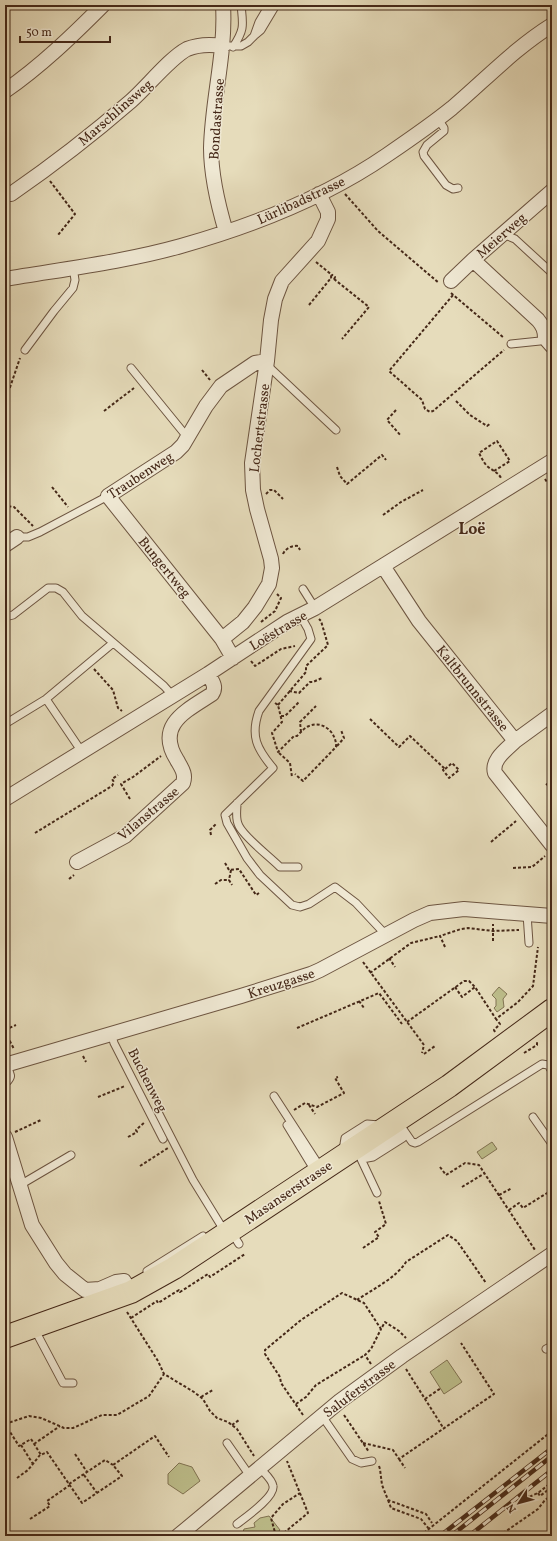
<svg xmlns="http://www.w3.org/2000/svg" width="557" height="1541" font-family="Vollkorn,serif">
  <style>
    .green { fill: #bdbe8b; stroke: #817352 }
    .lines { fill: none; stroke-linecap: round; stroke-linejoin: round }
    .lane-casing { stroke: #6d5541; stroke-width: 9 }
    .street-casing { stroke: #6d5541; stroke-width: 16 }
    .primary-casing { stroke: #452818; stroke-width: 24 }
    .path { stroke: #452818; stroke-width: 2; stroke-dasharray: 3 2; stroke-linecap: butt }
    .lane { stroke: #efe8d3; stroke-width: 7 }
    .street { stroke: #efe8d3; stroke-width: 14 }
    .primary { stroke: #e6dcbb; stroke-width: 22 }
    .rail-casing { stroke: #452818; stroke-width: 4.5 }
    .rail { stroke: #efe8d3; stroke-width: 3; stroke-dasharray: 9; stroke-linecap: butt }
    .labels { text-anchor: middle; stroke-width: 3; stroke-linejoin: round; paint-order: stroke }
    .street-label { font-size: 14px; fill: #452818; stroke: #efe8d3 }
    .quarter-label { font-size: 16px; font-weight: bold; fill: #452818; stroke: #efe8d3 }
  </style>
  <rect width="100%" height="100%" fill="#e6dcbb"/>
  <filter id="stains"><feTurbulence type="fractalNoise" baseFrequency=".005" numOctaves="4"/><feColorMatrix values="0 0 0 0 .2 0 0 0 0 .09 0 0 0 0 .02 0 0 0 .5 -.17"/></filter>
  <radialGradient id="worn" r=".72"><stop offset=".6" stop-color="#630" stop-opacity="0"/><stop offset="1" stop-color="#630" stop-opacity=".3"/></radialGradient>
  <path class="green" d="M499,987L507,994L503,999L504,1007L497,1012L494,1008L496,1006V999L492,995Z
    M492,1142L497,1149L482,1159L477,1152Z
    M447,1360L462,1382L444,1394L430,1372Z
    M179,1463L192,1467L200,1481L183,1494L168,1484V1474Z
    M269,1516L280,1530L273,1536H244L243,1532L244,1529L255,1527L254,1523L260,1518Z"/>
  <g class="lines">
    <defs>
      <path id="lane" d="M255,35L261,30L276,5
        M223,46H241L248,42L254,36L259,22L269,5
        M233,47C245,29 243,25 241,5
        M438,119L444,128V131L427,145L423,152L424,156L446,185L453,189L458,188
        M503,234L515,239L552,273
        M511,344L540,341L545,338
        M25,350L54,311L73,288L75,280L73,267
        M267,365L336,430
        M131,368L188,438
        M17,537H28L40,532L108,496
        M303,589L315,608
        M300,615L308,629L311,639L259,711C250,736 257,749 273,768L225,815L227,823L247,858L260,875L292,905L300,907L309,904L335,887L356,903L386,935
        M5,617L13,615L48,588H56L63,592L82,616L164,686L173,696
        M46,699L82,752
        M5,724L46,699L113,643
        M237,803C237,811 235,819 239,826C245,838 269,856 280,867H298
        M527,914L529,943
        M111,1033L114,1043L163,1139
        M274,1096L320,1167
        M158,1112L193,1180L225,1232
        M533,1117L552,1144
        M400,1122L403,1129L412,1142L415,1143L418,1142L542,1064L548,1065L552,1071
        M287,1125L315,1171
        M343,1150L345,1138L367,1124L379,1125
        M362,1159L373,1157L403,1138V1129
        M20,1185L71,1155
        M377,1193L361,1159L400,1133L403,1129
        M232,1233L239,1244
        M147,1271L203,1236
        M35,1330L63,1383H73
        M546,1349L552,1346
        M322,1416L352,1459L361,1463L372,1461
        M227,1443L250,1476
        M237,1524C246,1517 275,1497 273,1486C272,1479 264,1473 260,1468"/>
      <path id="street" d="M223,5C226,53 212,100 211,148C211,177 218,205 226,232
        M5,91C41,66 72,36 103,5
        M11,194C53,165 93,134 131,101C147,87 170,58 187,49C199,44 210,44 223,46
        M473,260L538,320C543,326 545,330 545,338L552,346
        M5,279C64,269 124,262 181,246C252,226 326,197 387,155C409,140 431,125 452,108C485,80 515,48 552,25
        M451,281L473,260L552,191
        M5,545L17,537
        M383,566L419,621L515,741C507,749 491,760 495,773L552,845
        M222,639L108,496L176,452L183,445L206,406L221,386L255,363L267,361
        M233,658L222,639L243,622L255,607L269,584L272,568L271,559L257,509L253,490L252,463L267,361L271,320L275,299L282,281L318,241L328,219V212L319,194
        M515,741L552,714
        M5,799L208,674L287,622L315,608L552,461
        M77,862L125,836L183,783C186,774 182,769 177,760C155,725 186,711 212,694C217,687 212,681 208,674
        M5,1065L241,996L311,974L320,970L414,920L430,913L464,909L552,916
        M5,1070L7,1076L5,1079
        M5,1137L32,1225L56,1263L65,1274L85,1290L100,1289L116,1282L124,1281L131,1292
        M178,1536L340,1401L402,1356L552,1254"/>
      <path id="primary" d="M5,1337L131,1292L174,1268L449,1086L552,1010"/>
    </defs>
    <use href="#lane" class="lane-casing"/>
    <use href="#street" class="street-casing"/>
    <use href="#primary" class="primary-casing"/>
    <path class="path" d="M50,181L75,214L58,235
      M345,194L378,231L439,283
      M316,262L332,275
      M331 277a2 2 0 1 1 4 0a2 2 0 1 1-4 0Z
      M334,279L369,307L342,339
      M451,293L504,338
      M453,295L389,371L422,400L425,409L430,412L433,411L504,350
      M309,305L331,278
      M202,370L210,380
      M456,401L470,415L487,426L491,423
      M5,402L20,358
      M396,410L387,420L401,436
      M104,411L134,388
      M337,467L340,476L347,484L382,455L386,460
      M494,471L510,461L497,441L479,453C481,457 483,461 486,465C491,470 498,472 501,478
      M545,479L552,490
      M52,487L68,507
      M266,494L270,490H274L283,499
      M5,503L7,506L14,507L33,526
      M383,515L401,502L423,490
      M283,554C285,549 292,545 298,546L300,550
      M261,622L275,611L281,598L277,594
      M251,661L255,666L281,649L295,646
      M94,669L113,690L118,708L122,711
      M289,691L299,693L310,682H313L322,678
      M275,703L278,705L282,722L272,733L278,752L294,736H297C301,732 304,728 309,726C323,720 337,733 336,747L303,781L295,774
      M278,705L306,672V666L328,645L321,621L319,619
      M281,716H285L299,702
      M370,719L399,747L410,736L445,769L443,770L449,778L459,770L452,763L445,769
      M301,732L300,722L316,706
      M337,746L344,738L341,730
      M279,753L290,763L292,777
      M546,785L552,780
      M130,799L121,784L133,777L161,756
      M35,833L112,786L114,782L112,779L118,775
      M211,835L210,830L217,823
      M491,842L516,821
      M225,863L229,870L239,869L256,895L259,893
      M513,868L532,867L545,856
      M231,870L229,880L232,885
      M69,879L74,875
      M215,884L221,880H229
      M493,941V924
      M445,947L440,936L461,929L468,928L493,931L519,930
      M389,958L395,967
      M363,962L424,1045L422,1053
      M370,973L411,943L440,936
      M455,987L462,997L475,987
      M359,1001L364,1008
      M407,1022L464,981H469L475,987L496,1019L518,1002L533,986L538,947
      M297,1028L379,993L402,1024
      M5,1030L16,1025
      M5,1032L14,1049
      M495,1032L494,1030L500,1024L496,1019
      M524,1053L537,1045V1042
      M424,1054L435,1046
      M83,1056L86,1062
      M548,1057L552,1044
      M98,1097L125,1086
      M309,1105L315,1114
      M294,1110L305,1103L317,1107L344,1093L335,1078L338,1077
      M15,1132L41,1120
      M128,1137L137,1132L136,1130L145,1122
      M140,1166L168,1148
      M440,1167L446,1175L465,1163L479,1165L535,1250
      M462,1187L485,1173
      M499,1195L512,1188
      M509,1210L519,1203L523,1208L552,1190
      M363,1248L379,1237L375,1232L386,1224L379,1201
      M357,1300C373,1289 396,1278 406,1262L448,1235L457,1241L486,1283
      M127,1312L158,1361L164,1374L194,1392L203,1399L210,1411L217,1418L228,1422L237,1429L254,1456
      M131,1318L157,1301L158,1303L179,1290L180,1292L208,1274L210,1277L245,1254
      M371,1364L365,1355L371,1349L381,1329
      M406,1369L444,1429
      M201,1397L213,1390
      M425,1399L441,1388
      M296,1404L306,1397L316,1385L365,1355
      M303,1415L281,1383L280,1377L265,1354V1350L301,1320L342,1293L364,1303L381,1329L385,1322L399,1331L406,1338
      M344,1415L369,1452
      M5,1424L19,1446L31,1439L41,1455L47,1452L82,1503L122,1476L113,1465L155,1436L169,1457
      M5,1424L29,1416L41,1418L64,1428H73L102,1415H117L149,1396L164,1374
      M232,1425L239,1420
      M363,1443L393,1450L399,1459L494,1394L461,1343
      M34,1444L60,1426
      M21,1445L33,1464
      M75,1454L87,1472
      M399,1459L405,1468
      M379,1466L380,1469L382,1485L388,1500L426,1514L432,1523
      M84,1475L97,1493
      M17,1478L28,1470L40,1455
      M69,1484L105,1460L113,1465
      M538,1493L540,1496L552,1487
      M526,1494L529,1497L538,1493L552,1482
      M550,1496L548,1494L552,1490
      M388,1500L391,1508L421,1519L429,1529
      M30,1519L50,1506L47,1501L70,1485
      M7,1536L12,1532
      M276,1536L271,1518L283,1504L300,1493
      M280,1536L308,1513L287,1461
      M420,1536L552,1431
      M499,1536L538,1509L545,1500L552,1495"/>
    <use href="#lane" class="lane"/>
    <use href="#street" class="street"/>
    <use href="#primary" class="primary"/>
    <defs>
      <path id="rail" d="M440,1536L552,1448
        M451,1536L552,1456
        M469,1536L552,1470"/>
    </defs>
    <use href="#rail" class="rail-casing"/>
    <use href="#rail" class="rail"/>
  </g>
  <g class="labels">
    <g class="street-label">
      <text transform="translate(115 112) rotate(-41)" y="5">Marschlinsweg</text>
      <text transform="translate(216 119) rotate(-86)" y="5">Bondastrasse</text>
      <text transform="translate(301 200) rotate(-25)" y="5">Lürlibadstrasse</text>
      <text transform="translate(501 235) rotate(-41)" y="5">Meierweg</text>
      <text transform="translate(259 428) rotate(-83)" y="5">Lochertstrasse</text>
      <text transform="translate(140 475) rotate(-33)" y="5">Traubenweg</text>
      <text transform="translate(165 567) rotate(51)" y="5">Bungertweg</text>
      <text transform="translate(278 630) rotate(-31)" y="5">Loëstrasse</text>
      <text transform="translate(473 688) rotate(51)" y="5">Kaltbrunnstrasse</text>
      <text transform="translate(148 813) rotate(-40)" y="5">Vilanstrasse</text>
      <text transform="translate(281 983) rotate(-18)" y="5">Kreuzgasse</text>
      <text transform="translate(148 1080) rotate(63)" y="5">Buchenweg</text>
      <text transform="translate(288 1192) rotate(-34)" y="5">Masanserstrasse</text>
      <text transform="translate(359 1388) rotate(-37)" y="5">Saluferstrasse</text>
    </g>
    <g class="quarter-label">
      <text x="472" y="534">Loë</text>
    </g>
  </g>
  <rect width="557" height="1541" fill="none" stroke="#e6dcbb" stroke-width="20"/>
  <rect x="6" y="6" width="545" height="1529" fill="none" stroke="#452818" stroke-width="2"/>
  <rect x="10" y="10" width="537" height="1521" fill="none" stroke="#452818"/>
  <g transform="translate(519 1503) rotate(234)" stroke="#efe8d3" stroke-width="3" paint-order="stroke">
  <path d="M0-3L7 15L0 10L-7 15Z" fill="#452818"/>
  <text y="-6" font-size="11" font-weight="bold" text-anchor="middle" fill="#452818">N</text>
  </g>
  <path d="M20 36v6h90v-6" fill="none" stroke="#452818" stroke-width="2"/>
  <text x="26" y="36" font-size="12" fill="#452818" stroke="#efe8d3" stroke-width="3" paint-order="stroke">50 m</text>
  <rect width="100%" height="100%" filter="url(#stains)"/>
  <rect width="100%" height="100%" fill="url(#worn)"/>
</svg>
